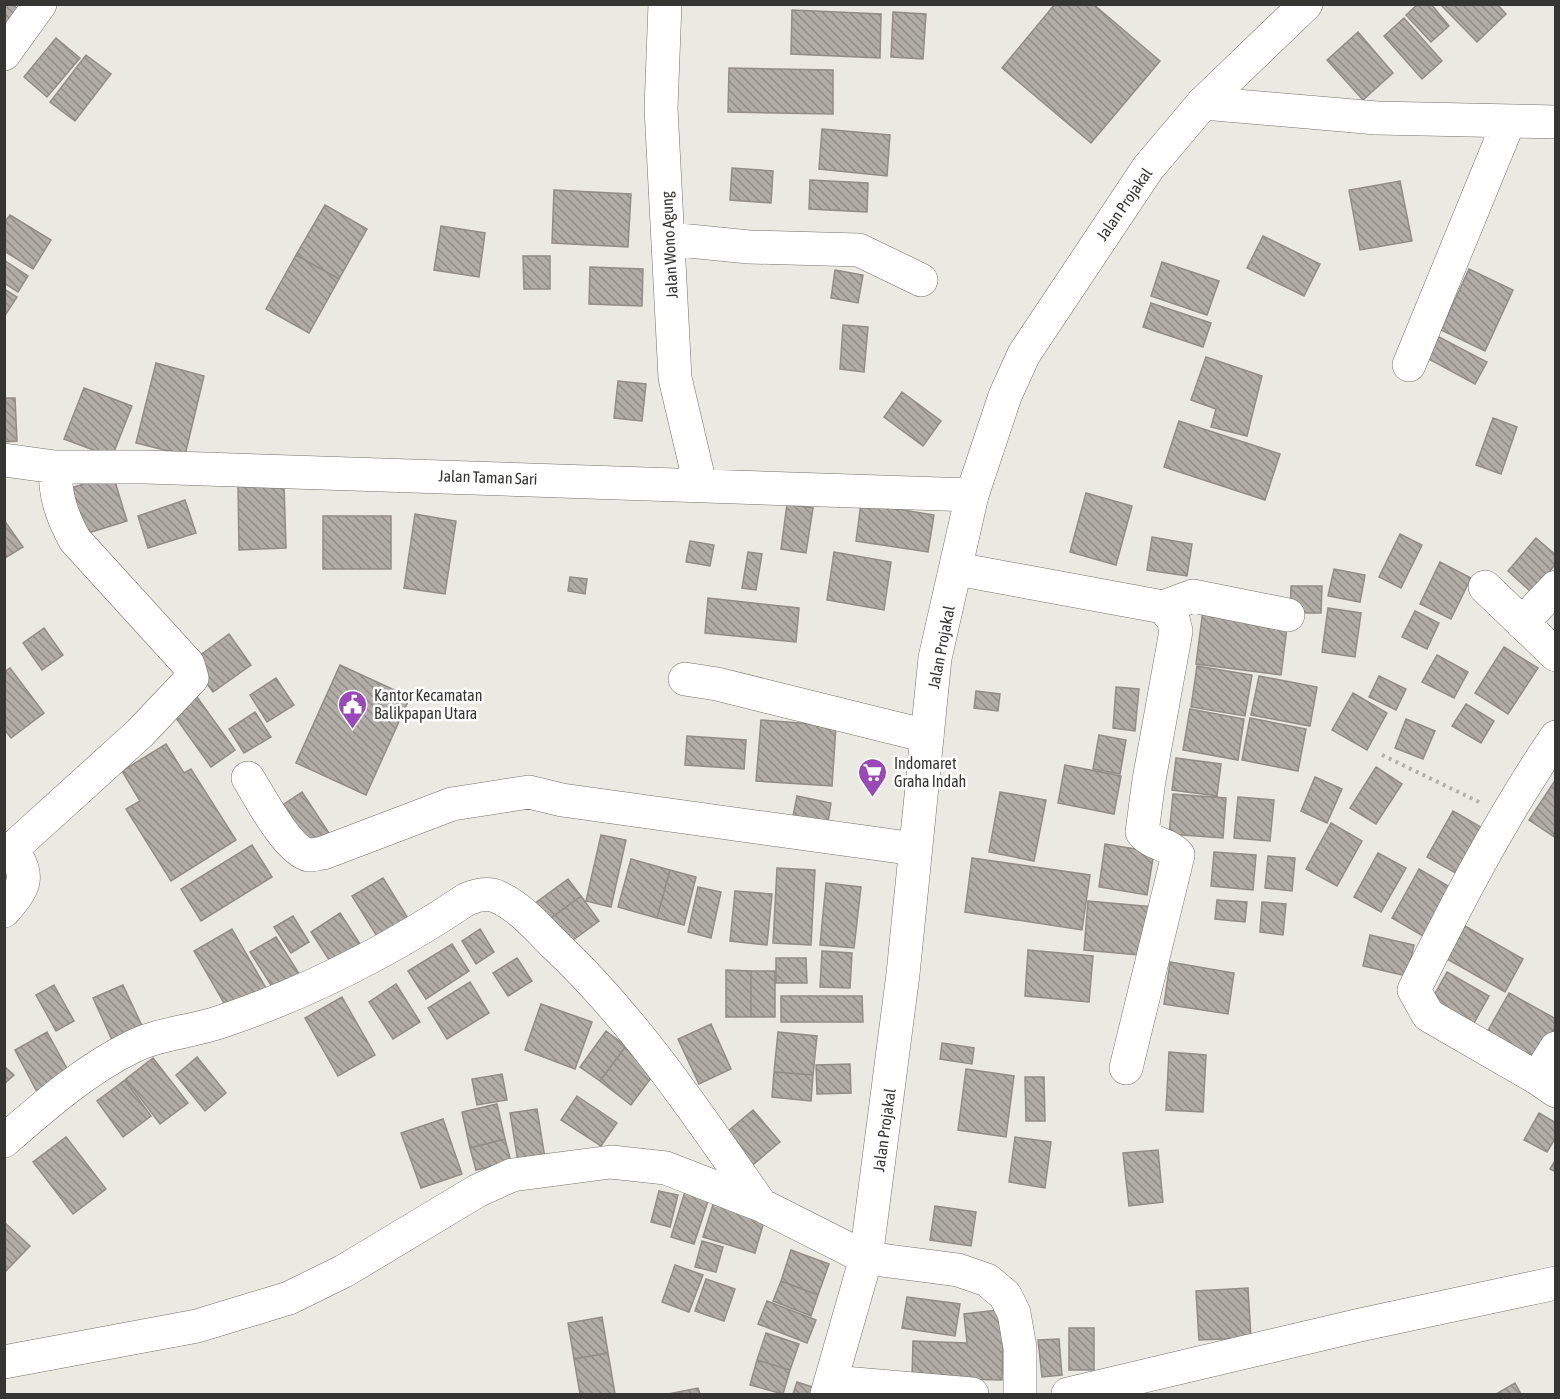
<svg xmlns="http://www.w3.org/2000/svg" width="1560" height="1399" font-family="'Asap Condensed',sans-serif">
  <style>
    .building { fill: url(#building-back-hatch); stroke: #928d86; stroke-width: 1.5 }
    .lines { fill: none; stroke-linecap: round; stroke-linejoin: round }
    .minor-casing { stroke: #73726a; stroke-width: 34 }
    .major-casing { stroke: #73726a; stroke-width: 34 }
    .path { stroke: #b3b2ab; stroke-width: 4; stroke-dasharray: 3 4.5; stroke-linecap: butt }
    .minor { stroke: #fff; stroke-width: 33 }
    .major { stroke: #fff; stroke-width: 33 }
    .labels { text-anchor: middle; stroke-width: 5; stroke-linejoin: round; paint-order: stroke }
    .street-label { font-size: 16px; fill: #353531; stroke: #fff }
    .poi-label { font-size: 16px; fill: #353531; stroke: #fff; text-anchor: start }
  </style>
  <defs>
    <pattern id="building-back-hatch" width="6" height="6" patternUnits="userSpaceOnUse" patternTransform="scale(1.5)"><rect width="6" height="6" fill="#b1aca5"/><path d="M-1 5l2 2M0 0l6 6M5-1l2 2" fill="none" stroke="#918d87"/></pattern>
  </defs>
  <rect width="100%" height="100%" fill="#ebeae2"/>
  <path class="building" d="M4,4H11L21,11L4,26Z
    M1055,4H1093L1160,61L1091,143L1002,68Z
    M1418,4H1431L1449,26L1431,42L1406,15Z
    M1440,4H1497L1506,14L1477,42Z
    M792,10L881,14L880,58L791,54Z
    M893,12L926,14L923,59L891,57Z
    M1404,18L1442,61L1422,79L1384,36Z
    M1358,32L1393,73L1363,100L1327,60Z
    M56,38L80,58L47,97L24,77Z
    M86,55L111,74L75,121L50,102Z
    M729,68L833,70V114L728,112Z
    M822,129L890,135L887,176L819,169Z
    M732,168L773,171L771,203L730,200Z
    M810,180L868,183L867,212L809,209Z
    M1400,181L1412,241L1360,250L1349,190Z
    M554,190L631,194L628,247L552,243Z
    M325,205L367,229L339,279L296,255Z
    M10,215L51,240L33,269L4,251V223Z
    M441,226L485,233L479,277L434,270Z
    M1263,236L1320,264L1304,296L1247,268Z
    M296,255L339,279L309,333L266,309Z
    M523,256H550V289H524Z
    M4,260L28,276L18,292L4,283Z
    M1162,262L1219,281L1207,315L1151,296Z
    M590,267L643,269L642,306L589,304Z
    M1469,269L1513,290L1485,351L1441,330Z
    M835,270L863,275L858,303L831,298Z
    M4,289L17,297L4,317Z
    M1151,303L1211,323L1203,347L1143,327Z
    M843,325L868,327L864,372L840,369Z
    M1437,336L1487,362L1475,384L1425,357Z
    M1206,357L1262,376L1247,436L1211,427L1216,409L1191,400Z
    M156,363L204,376L185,455L136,443Z
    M618,381L646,384L642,421L614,418Z
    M84,388L132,406L112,457L64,439Z
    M902,392L941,421L923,446L884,417Z
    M4,398H15L17,441L4,442Z
    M1493,418L1517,427L1501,474L1476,465Z
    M1179,421L1280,454L1265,500L1164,467Z
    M113,475L127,521L75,537L61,491Z
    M284,485L286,548L239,550L238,486Z
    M1086,493L1132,506L1116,565L1070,552Z
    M185,500L196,533L148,548L138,516Z
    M861,503L934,515L928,552L856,541Z
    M787,504L813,508L806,553L781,549Z
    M415,514L456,521L445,594L404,588Z
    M323,516H391V569H323Z
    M4,520L23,547L5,558H4Z
    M1400,534L1422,545L1401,588L1379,577Z
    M1152,537L1192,544L1187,576L1147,570Z
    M1536,538L1556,555V564L1531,592L1508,571Z
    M690,541L714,545L710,566L686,562Z
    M748,552L762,554L756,590L742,588Z
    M834,552L891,562L884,610L827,600Z
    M1440,562L1471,578L1451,619L1420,604Z
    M1334,569L1365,575L1360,602L1328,596Z
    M570,577L587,579L585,594L568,591Z
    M1291,586H1322L1321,613H1290Z
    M708,598L799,608L796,642L705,633Z
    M1204,602L1289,612L1281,675L1196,664Z
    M1328,608L1361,613L1355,657L1322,652Z
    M1415,611L1439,623L1427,649L1402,637Z
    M44,628L63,655L42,670L23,643Z
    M229,634L251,665L213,692L191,662Z
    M1504,647L1538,668L1508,714L1475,693Z
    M1437,655L1468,672L1454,698L1422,682Z
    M340,665L410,697L366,795L296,763Z
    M1197,666L1252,675L1245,716L1191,707Z
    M10,668L44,713L11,738L4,729V672Z
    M1259,676L1317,687L1310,726L1251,715Z
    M1379,676L1406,689L1396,710L1369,697Z
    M276,678L294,705L267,722L250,695Z
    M1116,687L1139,689L1135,731L1113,728Z
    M976,691L1000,694L998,711L974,708Z
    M1353,693L1387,713L1367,750L1332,730Z
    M197,697L235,750L211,767L173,714Z
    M1466,704L1494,721L1481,743L1452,726Z
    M1190,709L1244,719L1238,760L1183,750Z
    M255,712L271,737L244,753L229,729Z
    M1250,718L1306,729L1298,771L1242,760Z
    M1406,719L1435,731L1423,759L1395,748Z
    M761,720L836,726L832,786L756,781Z
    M1099,735L1126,740L1120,774L1093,769Z
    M687,736L746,740L744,769L685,765Z
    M166,744L184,773L191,769L236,840L171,881L126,809L140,801L122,771Z
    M1176,758L1221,764L1217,796L1172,790Z
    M1065,765L1121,776L1114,814L1058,803Z
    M1376,767L1402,784L1376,824L1350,808Z
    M1315,777L1342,789L1327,823L1301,811Z
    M1556,779V838L1529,820Z
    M302,792L329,833L309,847L281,806Z
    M1000,792L1046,800L1034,861L989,852Z
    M1173,794L1226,798L1223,838L1169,834Z
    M797,796L831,803L828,822L793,816Z
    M1238,797L1274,800L1270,841L1234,838Z
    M1453,811L1486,830L1461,876L1427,857Z
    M1331,823L1362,841L1337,886L1306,869Z
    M601,835L626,840L611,907L586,901Z
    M1105,844L1154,852L1147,895L1099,887Z
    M252,845L272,877L201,921L181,889Z
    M1214,852L1256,855L1253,890L1211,886Z
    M1378,853L1406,868L1381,912L1354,897Z
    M1268,856L1295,858L1292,891L1265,888Z
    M972,858L1090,875L1082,930L965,912Z
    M631,859L670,870L657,918L618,907Z
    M777,868L815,870L811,945L773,943Z
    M1419,869L1455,890L1428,939L1392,918Z
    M670,870L696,877L684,925L657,918Z
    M383,878L414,928L383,946L352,896Z
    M568,879L581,896L547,921L534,904Z
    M826,883L861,887L854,948L820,945Z
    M698,887L721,892L711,938L688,932Z
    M735,891L772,894L767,945L730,941Z
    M581,896L599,921L565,946L547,921Z
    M1217,900L1247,902L1245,922L1215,919Z
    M1088,901L1154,907L1150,956L1084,950Z
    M1262,902L1286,904L1283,935L1260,932Z
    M340,913L362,947L333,966L311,932Z
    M293,916L309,942L291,953L274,927Z
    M1465,926L1523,959L1505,992L1447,959Z
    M232,929L266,988L228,1010L194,951Z
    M480,929L494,952L476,964L462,941Z
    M1370,935L1414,945L1407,976L1363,966Z
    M276,937L303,980L278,996L250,952Z
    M452,944L469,971L426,999L408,971Z
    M1028,950L1093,956L1089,1002L1025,996Z
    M822,951L852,953L850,988L820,987Z
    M517,958L532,981L508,996L493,973Z
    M776,958H806L807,983H776Z
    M1170,962L1234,973L1228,1014L1164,1004Z
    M726,970L751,971V1017H726Z
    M751,971H775V1017H751Z
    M1447,972L1489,996L1474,1023L1432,999Z
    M470,982L489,1013L447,1039L428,1008Z
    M396,984L420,1022L393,1039L369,1002Z
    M54,985L74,1021L56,1031L36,995Z
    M123,985L143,1028L113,1042L93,998Z
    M1509,993L1556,1019V1026L1535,1062L1486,1034Z
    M781,996H862L863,1022H781Z
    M342,997L375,1055L338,1076L305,1018Z
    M541,1004L592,1022L575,1069L525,1050Z
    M711,1024L731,1069L699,1084L678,1039Z
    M606,1031L626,1046L600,1081L580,1067Z
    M47,1032L70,1074L37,1092L15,1050Z
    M778,1032L817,1036L813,1075L774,1072Z
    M942,1043L974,1048L972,1064L940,1059Z
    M626,1046L657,1070L631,1105L600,1081Z
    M1169,1052L1206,1055L1203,1112L1166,1110Z
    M197,1057L226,1093L205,1111L176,1075Z
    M153,1058L188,1103L160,1124L126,1079Z
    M850,1064L851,1093L817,1094L816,1065Z
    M4,1066L14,1075L4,1084Z
    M966,1069L1014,1076L1006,1137L958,1130Z
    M774,1072L813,1075L811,1101L772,1097Z
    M502,1074L507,1100L477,1105L472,1079Z
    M1025,1077H1044L1045,1121H1026Z
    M125,1080L151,1116L123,1137L97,1101Z
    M577,1096L617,1123L601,1146L561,1120Z
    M497,1104L505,1139L470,1148L462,1112Z
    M537,1109L545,1158L518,1162L510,1113Z
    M753,1110L780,1142L749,1168L722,1136Z
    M1539,1113L1556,1123V1137L1547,1152L1524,1140Z
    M443,1119L462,1174L421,1188L401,1133Z
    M66,1137L106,1189L73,1214L33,1162Z
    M1015,1137L1051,1142L1045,1188L1009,1182Z
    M505,1139L511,1162L476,1170L470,1148Z
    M1158,1150L1163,1202L1129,1206L1123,1153Z
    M1556,1159V1172L1550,1169Z
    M687,1185L711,1192L694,1244L671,1237Z
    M659,1191L678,1195L670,1227L651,1222Z
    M715,1198L766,1214L755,1253L703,1237Z
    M935,1206L976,1212L971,1246L930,1240Z
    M4,1222L30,1246L4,1273Z
    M702,1241L723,1247L716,1272L695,1267Z
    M791,1250L829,1264L818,1295L781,1281Z
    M675,1265L703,1275L689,1312L662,1302Z
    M706,1279L735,1289L724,1321L695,1311Z
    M781,1281L818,1295L811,1316L773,1301Z
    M1248,1288L1251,1338L1199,1340L1196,1291Z
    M907,1297L960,1304L955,1336L902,1328Z
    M767,1301L816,1320L807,1343L758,1324Z
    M998,1310L1003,1343L1002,1380L912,1378L913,1341L967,1343L964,1314Z
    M602,1317L608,1353L574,1359L568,1323Z
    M1069,1328H1094V1370H1069Z
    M766,1333L799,1344L790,1370L757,1360Z
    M1059,1339L1062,1375L1042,1377L1038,1340Z
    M608,1353L615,1394H580L574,1359Z
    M757,1360L790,1370L783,1394L750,1385Z
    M797,1382L822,1390L820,1394H793Z
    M1515,1383L1521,1394H1496Z
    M698,1388L700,1394H668Z"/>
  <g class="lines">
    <defs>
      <path id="minor" d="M665,4L661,108L675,378L700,484
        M4,54L40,4
        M1203,103L1377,118L1556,122
        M669,239L749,247L859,250L921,280
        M1409,365L1509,121
        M4,460L55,467H145L972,495
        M957,569L1163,607L1173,619L1176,631L1149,780L1142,832C1152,845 1168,843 1178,855L1126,1068
        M1485,587L1556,655
        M1163,607L1193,596L1288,615
        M1522,623L1556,587
        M685,679L717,684L927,736
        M1556,737C1501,818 1457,903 1414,990L1428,1015L1537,1078L1556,1091
        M248,778C259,796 288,851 309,855C312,856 319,853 323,853L452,804L529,792L562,800L915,849
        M4,911C25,886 31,878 12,849L140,733L192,678L188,664L75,540C61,515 55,495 55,467
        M1537,1078L1556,1048
        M4,1141C44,1106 85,1070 132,1047C160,1033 191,1032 220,1022C307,993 391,950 467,899C477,895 488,892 498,897C520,907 537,927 554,944C635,1020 698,1115 761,1205
        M4,1362L197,1326L289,1298L344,1271L477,1191L512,1175L611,1162L666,1168L761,1205L866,1258L958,1270L987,1280L1005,1295L1014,1313L1020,1348V1394
        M832,1382L972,1394
        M1068,1394L1360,1325L1556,1283"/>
      <path id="major" d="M827,1394L866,1258L903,974L935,658L972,495L1005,396L1024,354L1148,168L1203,103L1306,4"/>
    </defs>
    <use href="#minor" class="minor-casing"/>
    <use href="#major" class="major-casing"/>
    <path class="path" d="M1382,755L1479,802"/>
    <use href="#minor" class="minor"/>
    <use href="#major" class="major"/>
  </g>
  <defs>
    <symbol id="civic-pin" viewBox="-11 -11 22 30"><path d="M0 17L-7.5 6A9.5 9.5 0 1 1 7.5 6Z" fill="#9a48b8" stroke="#fff"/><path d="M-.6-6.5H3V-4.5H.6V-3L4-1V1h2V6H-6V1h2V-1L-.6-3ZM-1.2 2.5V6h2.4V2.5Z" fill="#fff"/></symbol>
    <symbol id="supermarket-pin" viewBox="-11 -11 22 30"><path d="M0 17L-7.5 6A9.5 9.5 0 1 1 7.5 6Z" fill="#9a48b8" stroke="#fff"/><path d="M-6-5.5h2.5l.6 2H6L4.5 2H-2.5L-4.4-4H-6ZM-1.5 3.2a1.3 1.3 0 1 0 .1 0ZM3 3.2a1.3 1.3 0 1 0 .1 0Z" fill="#fff"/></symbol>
  </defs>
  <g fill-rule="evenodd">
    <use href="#civic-pin" x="336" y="688" width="33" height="45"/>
    <use href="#supermarket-pin" x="856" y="756" width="33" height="45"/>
  </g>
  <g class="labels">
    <g class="street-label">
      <text transform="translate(1124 204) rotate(-55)" y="6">Jalan Projakal</text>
      <text transform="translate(669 245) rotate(-93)" y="6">Jalan Wono Agung</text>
      <text transform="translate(488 477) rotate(2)" y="6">Jalan Taman Sari</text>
      <text transform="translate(941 647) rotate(-79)" y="6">Jalan Projakal</text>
      <text transform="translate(884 1130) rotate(-82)" y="6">Jalan Projakal</text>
    </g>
    <g class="poi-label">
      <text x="374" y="701">Kantor Kecamatan<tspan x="374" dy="18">Balikpapan Utara</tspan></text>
      <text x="894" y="769">Indomaret<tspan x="894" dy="18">Graha Indah</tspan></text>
    </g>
  </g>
  <rect width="1560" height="1399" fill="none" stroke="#353531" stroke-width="12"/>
</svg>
